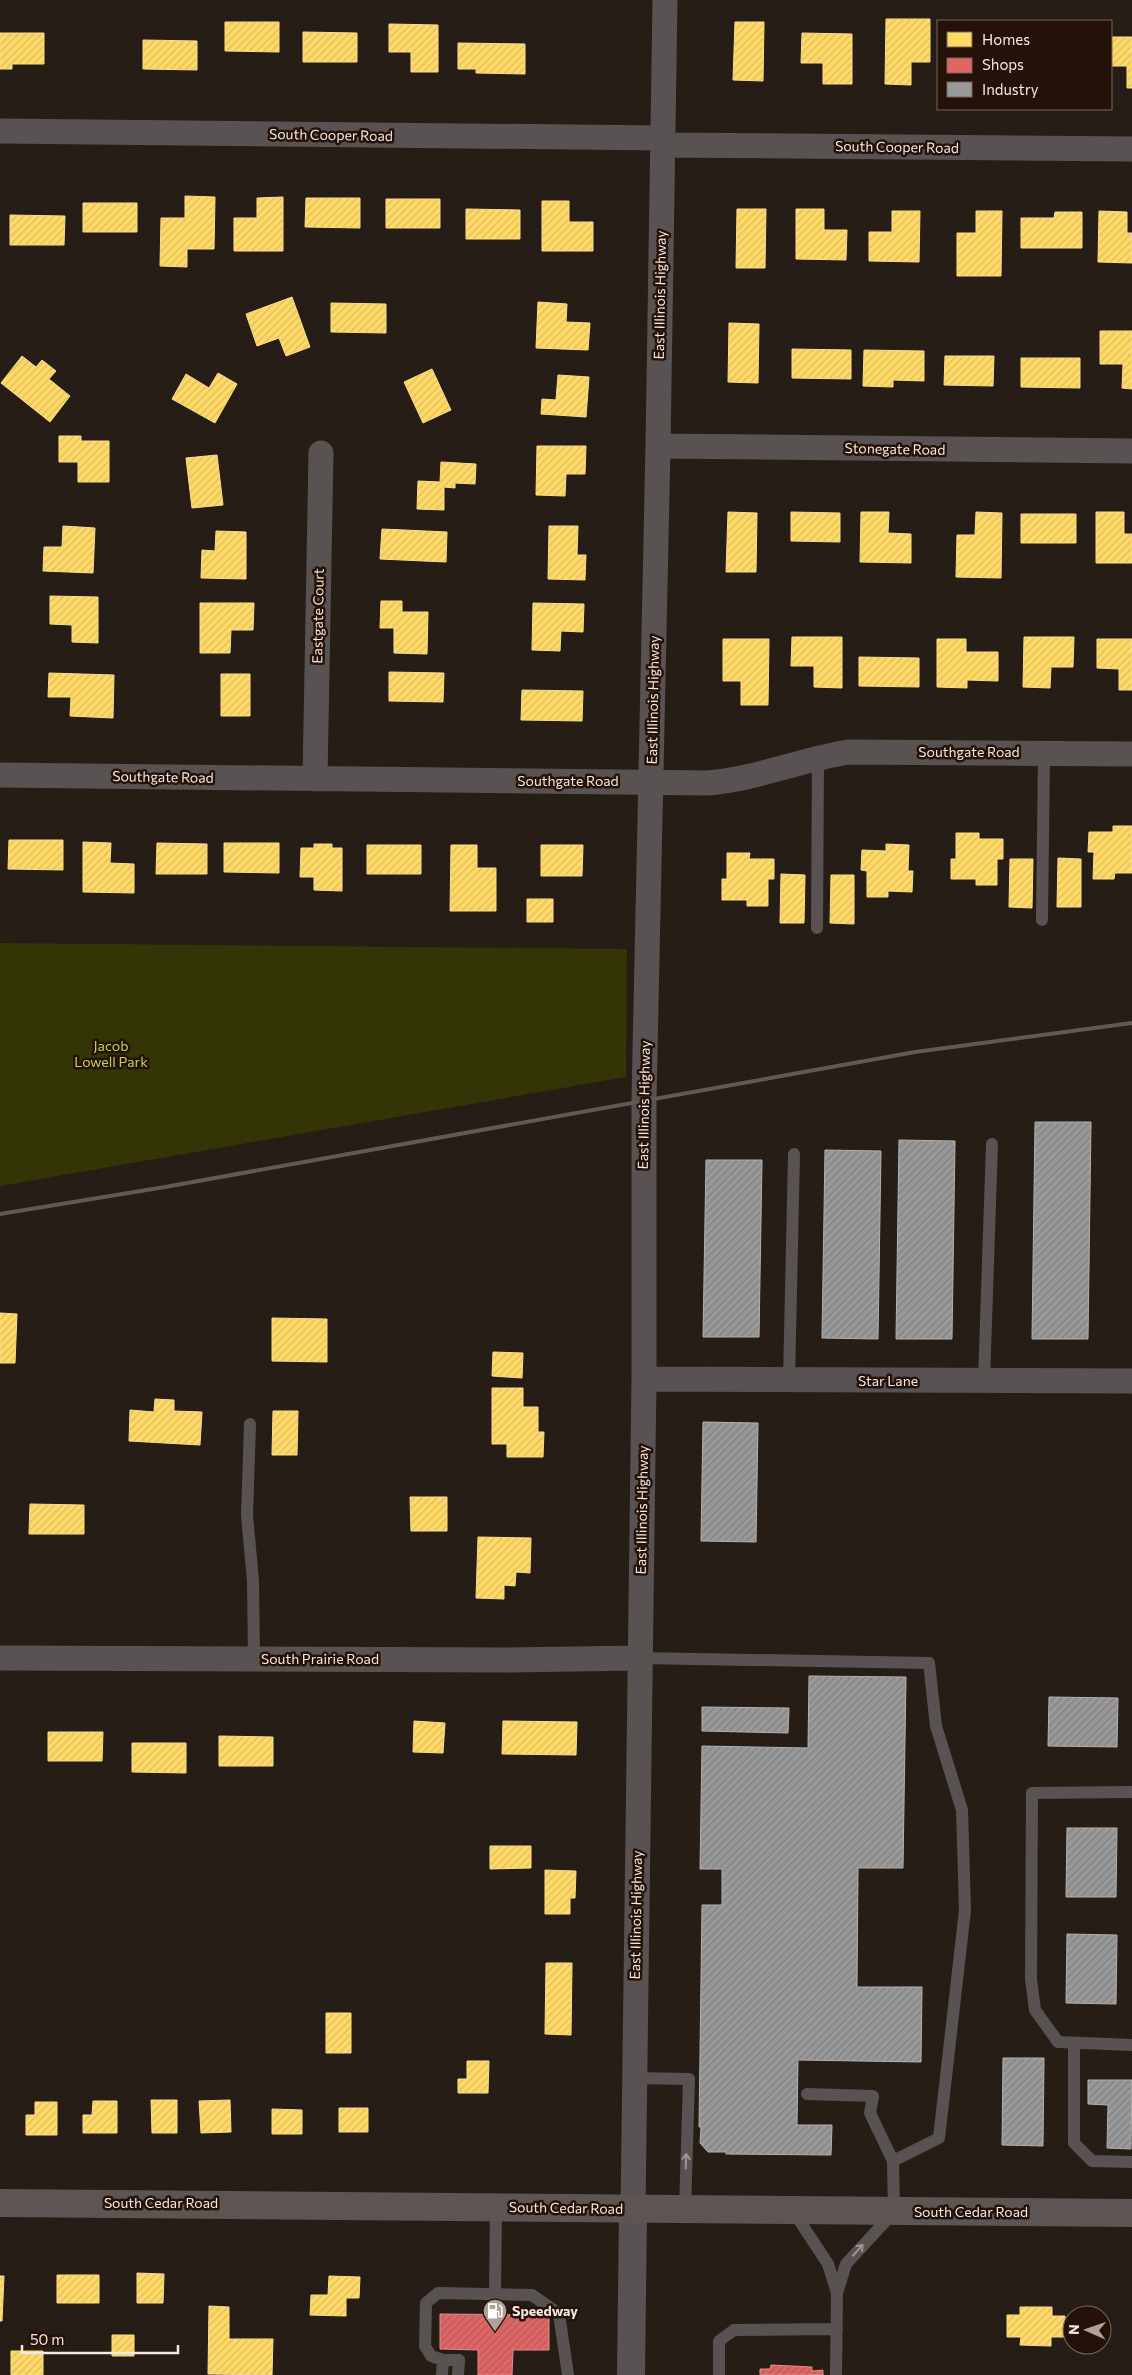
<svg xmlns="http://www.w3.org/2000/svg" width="1132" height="2375" font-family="Commissioner,sans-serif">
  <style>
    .park { fill: #333507 }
    .homes { fill: url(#homes-hatch); stroke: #fcde8b }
    .shops { fill: url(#shops-hatch); stroke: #e78d8b }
    .industry { fill: url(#industry-hatch); stroke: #b5b1af }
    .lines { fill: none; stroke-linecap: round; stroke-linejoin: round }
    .service { stroke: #585352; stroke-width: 12 }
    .minor { stroke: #585352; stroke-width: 25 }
    .tertiary { stroke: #585352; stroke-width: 28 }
    .secondary { stroke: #5c5553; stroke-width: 28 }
    .rail { stroke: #5f5957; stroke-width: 4 }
    .oneway { stroke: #9f9692 }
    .labels { text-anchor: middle; stroke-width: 5; stroke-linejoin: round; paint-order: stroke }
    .street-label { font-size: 14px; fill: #f6e8e1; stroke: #241107 }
    .park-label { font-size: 14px; fill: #c7d34d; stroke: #241107 }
    .poi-label { font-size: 14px; font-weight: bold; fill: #f6e8e1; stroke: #241107; text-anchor: start }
  </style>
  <defs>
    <pattern id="homes-hatch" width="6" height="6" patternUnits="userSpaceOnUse" patternTransform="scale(1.25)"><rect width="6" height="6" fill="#ffd966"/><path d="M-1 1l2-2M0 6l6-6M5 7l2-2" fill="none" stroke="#dbbc5f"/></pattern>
    <pattern id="shops-hatch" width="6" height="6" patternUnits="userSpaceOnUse" patternTransform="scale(1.25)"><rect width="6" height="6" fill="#e06666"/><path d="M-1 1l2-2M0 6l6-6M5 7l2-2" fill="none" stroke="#b35c5c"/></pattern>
    <pattern id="industry-hatch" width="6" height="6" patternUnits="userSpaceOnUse" patternTransform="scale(1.25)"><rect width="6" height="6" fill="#999"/><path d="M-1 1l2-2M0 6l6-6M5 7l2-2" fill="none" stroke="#818080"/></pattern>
  </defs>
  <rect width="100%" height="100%" fill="#271d17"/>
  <path class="park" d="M0,943L627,949L626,1077L0,1186Z"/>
  <path class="homes" d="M886,19H930V62H911V85L885,84Z
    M225,22H279V52L225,51Z
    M735,22H764L763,81L733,80Z
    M389,24L438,25V72H411V52H389Z
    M303,32L357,33V62H303Z
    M0,33H44V64H12V69H0Z
    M802,33L852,34V84H823V63H801Z
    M1111,37H1132V88H1127V66H1111Z
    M143,40L197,41V70L143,69Z
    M458,43L525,44V74L476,73V69H458Z
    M185,196L215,197L214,249H187V267L160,266L161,218H185Z
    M283,197V251H234V218H257V198Z
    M306,198H360V228L305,227Z
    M386,199H440V228H386Z
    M542,201H569V222H593V251H542Z
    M83,203H137V232H83Z
    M466,209L520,210V239H466Z
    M737,209H766L765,268H736Z
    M796,209H824V230H847L846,260L796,259Z
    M892,211H920L919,262L869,261V232H892Z
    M976,211H1002L1001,276H957V233H976Z
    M1099,211L1127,212V233H1132V263L1098,262Z
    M1055,212H1082V248H1021V218H1054Z
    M10,215L65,216L64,245H10Z
    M292,297L310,347L286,356L279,338L257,346L246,314Z
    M538,302L567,304L566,322L590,323L588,350L536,348Z
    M331,303L386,304V333L331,332Z
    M729,323L759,324L758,383L728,382Z
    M1100,331H1132V389L1122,388L1123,364H1100Z
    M792,349L851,350V379L792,378Z
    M864,350L924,351V381L893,380V387L863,386Z
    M22,356L36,367L42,360L56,371L49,379L70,396L50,422L1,383Z
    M945,356H994L993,386L944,385Z
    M1021,358H1080V388L1021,387Z
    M432,369L451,410L423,423L404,382Z
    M218,373L237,384L215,423L172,399L186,374L209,388Z
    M558,375L589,377L586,417L541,414L542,399L556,400Z
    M59,436H81V441H109V482H78V462H59Z
    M537,446H586L585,474H566L565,496L536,495Z
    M217,455L223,505L192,508L186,458Z
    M441,462L476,464L475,484L455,483V488L444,487V510L417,509L418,481L440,482Z
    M728,512L757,513L756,572H726Z
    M791,512L840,513V542L791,541Z
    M861,512H889L888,533L911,534V563L860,562Z
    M976,512L1002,513L1001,578L956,577L957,535H975Z
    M1096,512H1124V534H1132V563H1096Z
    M1021,514H1076V543H1021Z
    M63,526L95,528L93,573L43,571L44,547H62Z
    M549,526H578L577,555H586L585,580L548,579Z
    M382,529L447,532L446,562L380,559Z
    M216,531L246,532V579L201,578L202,550L215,551Z
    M50,596L98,597V643L72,642V625L50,624Z
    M381,601H402V612H428L427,654L394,653V628H380Z
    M200,603H254L253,630H231L230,653H200Z
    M533,603L584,604L583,632L561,631L560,651L532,650Z
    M792,637H842V688L814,687V666H791Z
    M1024,637H1074L1073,667H1051L1050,688L1023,687Z
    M723,639H769L768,705H741V681H723Z
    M937,639H966V652H998V681L967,680V688L937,687Z
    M1097,639H1132V690H1119V669L1097,668Z
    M859,657L919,658V687L859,686Z
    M389,672L444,673L443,702L389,701Z
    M49,673L114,675L113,718L70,716L71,697H48Z
    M221,674H250V716H221Z
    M522,690L583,691L582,721L521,720Z
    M1113,826H1132V873H1115L1114,879H1093L1094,852H1088L1089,832H1113Z
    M956,833H979V839H1003V859H997V885H976V879H951V859H956Z
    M9,840H63V870L8,869Z
    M83,842L111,843L110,863L134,864V893L83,892Z
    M157,843L207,844V874H156Z
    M224,843H279V873L224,872Z
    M314,844H332V848H342V891L314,890V877H300L301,848H314Z
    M886,844L909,845L908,871H913L912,892L888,891V897H867V871L861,870L862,850L886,851Z
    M367,845H421V874H367Z
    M451,845H477V868H496V911H450Z
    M541,845H583L582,876H541Z
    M727,853H750L749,859H774V879H768V906H747V900H722V879H727Z
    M1058,858L1081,859V907H1057Z
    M1010,859H1033L1032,908L1009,907Z
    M781,874L805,875L804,923H780Z
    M831,875H854V924L830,923Z
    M527,899H553V922H527Z
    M0,1313L17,1314L15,1363H0Z
    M272,1318L327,1319V1362L272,1361Z
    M493,1352L523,1353L522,1378L492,1376Z
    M492,1388H523V1407H538V1432H544L543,1457H507V1444H492Z
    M155,1399L174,1400V1411L202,1412L200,1445L129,1441L130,1410L154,1412Z
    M273,1411H298L297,1455H272Z
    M410,1497H447V1531H411Z
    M30,1504L84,1505V1534H29Z
    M478,1537L531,1538L530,1573L516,1572L515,1586L504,1585V1599L476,1598Z
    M414,1721L445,1723L443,1753L413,1752Z
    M503,1721L577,1722L576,1755L502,1754Z
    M48,1732H103L102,1761H48Z
    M219,1736L273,1737V1766H219Z
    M132,1743H186V1773L132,1772Z
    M490,1846H531V1868L490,1869Z
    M545,1870L576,1871L575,1898H570V1914H545Z
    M546,1963H572L571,2035L545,2034Z
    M326,2013H351V2053H326Z
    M467,2061H489L488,2093H458V2079H467Z
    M151,2100H177V2133H152Z
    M230,2100L231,2132L201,2133L199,2101Z
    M93,2101H117V2133H83V2115H92Z
    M35,2102H57V2135H26V2115H35Z
    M339,2108H368V2132H339Z
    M272,2109L302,2110V2134H272Z
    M137,2273L164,2274L163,2303H137Z
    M57,2275H99V2303H57Z
    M0,2276H4L2,2321H0Z
    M329,2276L360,2277L359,2298H346V2316L310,2315L311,2295H328Z
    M209,2306L229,2307V2339H273L272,2375L208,2374Z
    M1020,2307H1052V2316H1065V2337H1051V2346L1020,2345L1021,2337H1007V2315H1020Z
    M112,2335H134V2356H112Z
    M11,2351H43V2375H11Z"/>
  <path class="shops" d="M440,2314L549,2315V2350H513L512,2375H478V2350L440,2349Z
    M771,2365L812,2367V2371L823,2370V2375H760V2369H770Z"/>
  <path class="industry" d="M1035,1122H1091L1088,1339H1032Z
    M899,1140L955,1141L952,1339H896Z
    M825,1150L881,1151L878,1339L822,1338Z
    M706,1160H762L759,1337H703Z
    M703,1422L758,1423L756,1542L701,1541Z
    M809,1676L906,1677L903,1868H858L857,1987H922L921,2062L798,2060L797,2125H832L831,2155L726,2154V2152H708L700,2143L701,2127H699L702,1905H722V1869H700L702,1746L808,1748Z
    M1049,1697L1118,1698L1117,1747L1048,1746Z
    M702,1707L789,1708L788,1733L702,1731Z
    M1067,1828H1117L1116,1897H1066Z
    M1067,1934L1117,1935L1116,2004L1066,2003Z
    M1003,2058H1044L1043,2146L1002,2145Z
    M1088,2080H1132L1131,2149L1107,2148L1108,2105L1088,2104Z"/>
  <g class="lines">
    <path class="service" d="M1042,920L1044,753
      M817,928L818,758
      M789,1381L794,1154
      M984,1381L992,1144
      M250,1424L247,1515L253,1581L254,1659
      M640,1658L929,1663L936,1726L962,1810L965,1910L939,2138L893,2161
      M1132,1792L1032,1793L1031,1979L1035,2010L1058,2042L1132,2045
      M1074,2043V2143L1092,2161L1132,2162
      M634,2078L689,2079L685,2210
      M807,2094L873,2096L870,2113L893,2161L894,2212L846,2264L837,2293L836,2375
      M793,2211L828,2264L837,2293
      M495,2293L496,2207
      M442,2375L443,2360
      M458,2375L459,2360H443L431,2356L425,2346L426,2303L438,2293L532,2295L559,2314L568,2375
      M719,2375V2341L734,2330L837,2329"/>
    <path class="minor" d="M0,131L663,138
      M663,145L1132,149
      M658,446L1132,451
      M0,775L708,783C756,779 800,760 848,752L1132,754
      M315,779L321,453
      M644,1379L1132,1381
      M0,1658L506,1660L640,1658
      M633,2210L644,1379V1099L658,446L665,0"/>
    <path class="tertiary" d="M631,2375L633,2210"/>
    <path class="secondary" d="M0,2203L1132,2213"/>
    <path class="rail" d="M0,1214L165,1187L915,1052L1132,1023"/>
  </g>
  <defs><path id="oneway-shaft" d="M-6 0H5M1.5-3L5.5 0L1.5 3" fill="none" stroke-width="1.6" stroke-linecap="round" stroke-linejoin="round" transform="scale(1.25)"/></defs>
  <g class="oneway">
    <use href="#oneway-shaft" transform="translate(686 2161) rotate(-88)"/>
    <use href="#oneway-shaft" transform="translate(858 2250) rotate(-48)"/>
  </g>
  <defs>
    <symbol id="fuel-pin" viewBox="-11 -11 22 30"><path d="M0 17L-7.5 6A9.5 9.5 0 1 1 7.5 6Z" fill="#aea19a" stroke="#241107"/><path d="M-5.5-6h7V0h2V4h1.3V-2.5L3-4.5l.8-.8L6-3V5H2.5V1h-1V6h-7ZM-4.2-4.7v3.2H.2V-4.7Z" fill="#fff"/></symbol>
  </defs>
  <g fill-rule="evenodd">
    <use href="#fuel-pin" x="481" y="2297" width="28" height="38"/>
  </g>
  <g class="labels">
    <g class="street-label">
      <text transform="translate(331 135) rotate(1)" y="5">South Cooper Road</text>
      <text transform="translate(897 147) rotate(1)" y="5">South Cooper Road</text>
      <text transform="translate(660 295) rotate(-89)" y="5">East Illinois Highway</text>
      <text transform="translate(895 449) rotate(1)" y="5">Stonegate Road</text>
      <text transform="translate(318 616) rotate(-89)" y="5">Eastgate Court</text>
      <text transform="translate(653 700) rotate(-89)" y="5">East Illinois Highway</text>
      <text x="969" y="757">Southgate Road</text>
      <text transform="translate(163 777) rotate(1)" y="5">Southgate Road</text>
      <text x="568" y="786">Southgate Road</text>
      <text transform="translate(644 1105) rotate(-89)" y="5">East Illinois Highway</text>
      <text x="888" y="1386">Star Lane</text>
      <text transform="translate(642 1510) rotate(-89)" y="5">East Illinois Highway</text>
      <text x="320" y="1664">South Prairie Road</text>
      <text transform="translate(636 1915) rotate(-89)" y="5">East Illinois Highway</text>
      <text x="161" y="2208">South Cedar Road</text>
      <text transform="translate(566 2208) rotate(1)" y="5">South Cedar Road</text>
      <text x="971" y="2217">South Cedar Road</text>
    </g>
    <g class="park-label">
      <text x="111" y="1051">Jacob<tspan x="111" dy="16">Lowell Park</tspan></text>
    </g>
    <g class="poi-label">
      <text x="512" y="2316">Speedway</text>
    </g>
  </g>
  <rect x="937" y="20" width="175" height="90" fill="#241107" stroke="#78675e"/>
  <rect x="947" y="32" width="25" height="15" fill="#ffd966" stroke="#78675e"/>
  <text x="982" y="45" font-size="15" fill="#f6e8e1">Homes</text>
  <rect x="947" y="58" width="25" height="15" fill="#e06666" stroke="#78675e"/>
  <text x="982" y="70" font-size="15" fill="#f6e8e1">Shops</text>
  <rect x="947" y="82" width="25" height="15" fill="#999999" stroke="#78675e"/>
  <text x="982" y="95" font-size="15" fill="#f6e8e1">Industry</text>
  <g transform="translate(1087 2330) rotate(272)"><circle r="24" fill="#241107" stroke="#78675e"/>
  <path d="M0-4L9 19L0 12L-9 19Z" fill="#aea19a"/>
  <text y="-8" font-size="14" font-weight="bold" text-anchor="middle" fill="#f6e8e1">N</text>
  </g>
  <path d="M22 2345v8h156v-8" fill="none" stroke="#f6e8e1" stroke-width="2.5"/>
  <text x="30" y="2345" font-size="15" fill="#f6e8e1" stroke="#241107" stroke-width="4" paint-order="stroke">50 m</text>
</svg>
